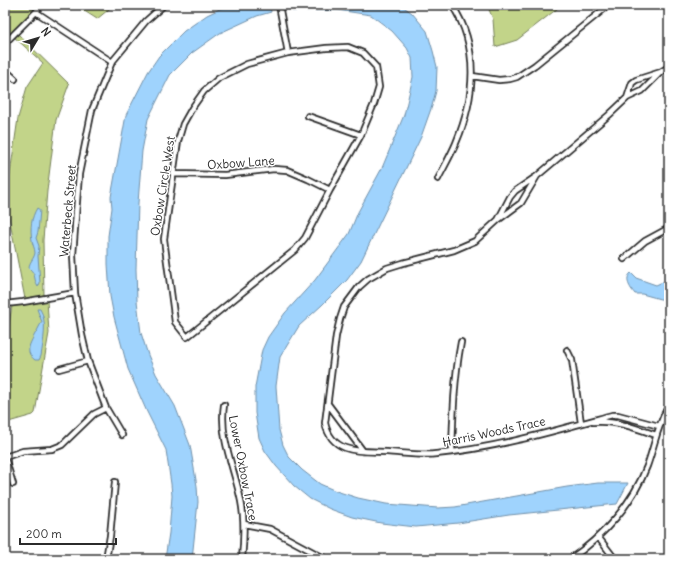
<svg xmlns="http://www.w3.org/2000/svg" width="674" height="564" font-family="Delius,sans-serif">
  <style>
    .green { fill: #c2d489; stroke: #76805a }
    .water { fill: #9fd3fd; stroke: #7190a9 }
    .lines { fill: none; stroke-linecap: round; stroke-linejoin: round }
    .minor-casing { stroke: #2b2b2b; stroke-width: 8 }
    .minor { stroke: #fff; stroke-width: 4.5 }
    .labels { text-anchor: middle; stroke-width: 3; stroke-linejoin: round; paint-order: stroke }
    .street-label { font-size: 12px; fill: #2b2b2b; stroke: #fff }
  </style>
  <rect width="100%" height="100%" fill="#fff"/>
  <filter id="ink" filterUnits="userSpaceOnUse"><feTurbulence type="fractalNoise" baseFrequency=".025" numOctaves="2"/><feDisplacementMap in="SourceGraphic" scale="8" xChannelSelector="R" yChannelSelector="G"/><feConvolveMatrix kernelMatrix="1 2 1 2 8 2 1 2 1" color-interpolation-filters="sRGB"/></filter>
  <g filter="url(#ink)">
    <path class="green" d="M5,5H38L32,14L10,34L5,30Z
      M75,5H114L97,19Z
      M487,5H562L517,40L495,47L493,19Z
      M17,33L69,84L56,120L47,191L43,240L44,296L25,299L6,202L18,118L27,87L43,63L14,37Z
      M47,300L49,333L35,413L33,415L5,423V347L12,306Z"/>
    <path class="water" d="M228,5H270L271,12L257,16L220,33L192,53L170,75L148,119L142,151L138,203L136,269L137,301L141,333L148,355L156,374L175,406L190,445L197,486L198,502L192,559H165L169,533L172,496L171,484L166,450L147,412L128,369L114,317L110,296L108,264V236L112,208L111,197L126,115L148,72L159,56L184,31L207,15Z
      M288,5H401L412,13L427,31L433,51L437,67L436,91L432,106L421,137L361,261L347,280L322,305L299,326L280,357L276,386L279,430L283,445L289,457L302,470L320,484L336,491L358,498L386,504L438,508L455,507L567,487L598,483H628L617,504L509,515L458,523L416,527L381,523L352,517L330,509L310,499L294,486L276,466L265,451L259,438L255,413V387L262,350L268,337L285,313L315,280L349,234L358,212L382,168L404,115L413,77L412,58L407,48L392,31L371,15L337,10L292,11L289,9Z
      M37,208L40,210L38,232L36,238L39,246L38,256L40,283L38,287C33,279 37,275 29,268C29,262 34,259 35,253C35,248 32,244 32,240C30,229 31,218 37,208Z
      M631,273L636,278L656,285L669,279V299H660L642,294H635C630,288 624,279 631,273Z
      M37,309H40C48,322 43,342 41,356L39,360H35C24,352 30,344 35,334C38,330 39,326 42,322Z"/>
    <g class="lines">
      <defs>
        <path id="minor" d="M279,5L288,53
          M36,12L112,62
          M5,43L36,12L41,5
          M348,47L363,53L376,67L379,87L374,104L361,135L330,190L305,238L295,250L187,337L175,322L164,239L178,141L183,124L192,108L204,91L219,78L247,64L288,53L326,48Z
          M5,70L15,79
          M472,76L499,80L510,79L517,77L535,65L609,5
          M627,98L632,83L636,80L661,72
          M308,116L361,135
          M173,174L225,175L274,169L287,170L308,179L330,190
          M537,176L521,203L498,220L475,241L454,250L403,263L387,268L368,279L359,287L344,307L340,319L336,336L325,423C332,455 362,451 387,452C403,453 421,456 436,454C496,448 554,431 612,415H618L659,426
          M438,179C444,167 451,155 456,143C475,98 480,47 452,5
          M498,220L510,197L515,191L537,176L609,115L627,98L642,91L662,71L669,67
          M624,259L645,241L669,228
          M5,304L23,302L75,293
          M567,350L572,360L581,423
          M59,369L88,361
          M328,404L363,451
          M224,405C219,438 235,470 241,501C245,521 244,539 242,559
          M593,422C614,420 636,428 656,435
          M122,435L106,408L88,361L82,335L75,293L73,255L79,174L92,110L112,62L146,21L164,5
          M452,452C453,415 454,379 461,342
          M5,457L23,451L52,449L62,445L94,414L106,408
          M5,458L13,484
          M244,524L270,529L326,559
          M598,537L615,559
          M106,559L110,536L115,482
          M570,559C603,537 633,503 647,466C655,444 657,426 669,405"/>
      </defs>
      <use href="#minor" class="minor-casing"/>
      <use href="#minor" class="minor"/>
    </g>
  </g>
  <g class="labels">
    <g class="street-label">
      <text transform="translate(241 163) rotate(-4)" y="4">Oxbow Lane</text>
      <text transform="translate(163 186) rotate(-81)" y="4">Oxbow Circle West</text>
      <text transform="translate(68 211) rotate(-85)" y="4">Waterbeck Street</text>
      <text transform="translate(494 432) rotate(-12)" y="4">Harris Woods Trace</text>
      <text transform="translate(243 468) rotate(79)" y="4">Lower Oxbow Trace</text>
    </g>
  </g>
  <rect width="674" height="564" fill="none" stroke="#fff" stroke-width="20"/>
  <rect x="10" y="10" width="654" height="544" fill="none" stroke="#2b2b2b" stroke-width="1.5" filter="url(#ink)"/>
  <g transform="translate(38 38) rotate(52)" stroke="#ffffff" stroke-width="3" paint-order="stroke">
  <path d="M0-3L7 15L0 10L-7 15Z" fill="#2b2b2b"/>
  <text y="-6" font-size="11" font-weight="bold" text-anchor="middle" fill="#2b2b2b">N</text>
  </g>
  <path d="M20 538v6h96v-6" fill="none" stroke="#2b2b2b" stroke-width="2"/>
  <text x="26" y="538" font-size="12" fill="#2b2b2b" stroke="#ffffff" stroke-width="3" paint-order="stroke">200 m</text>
</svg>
